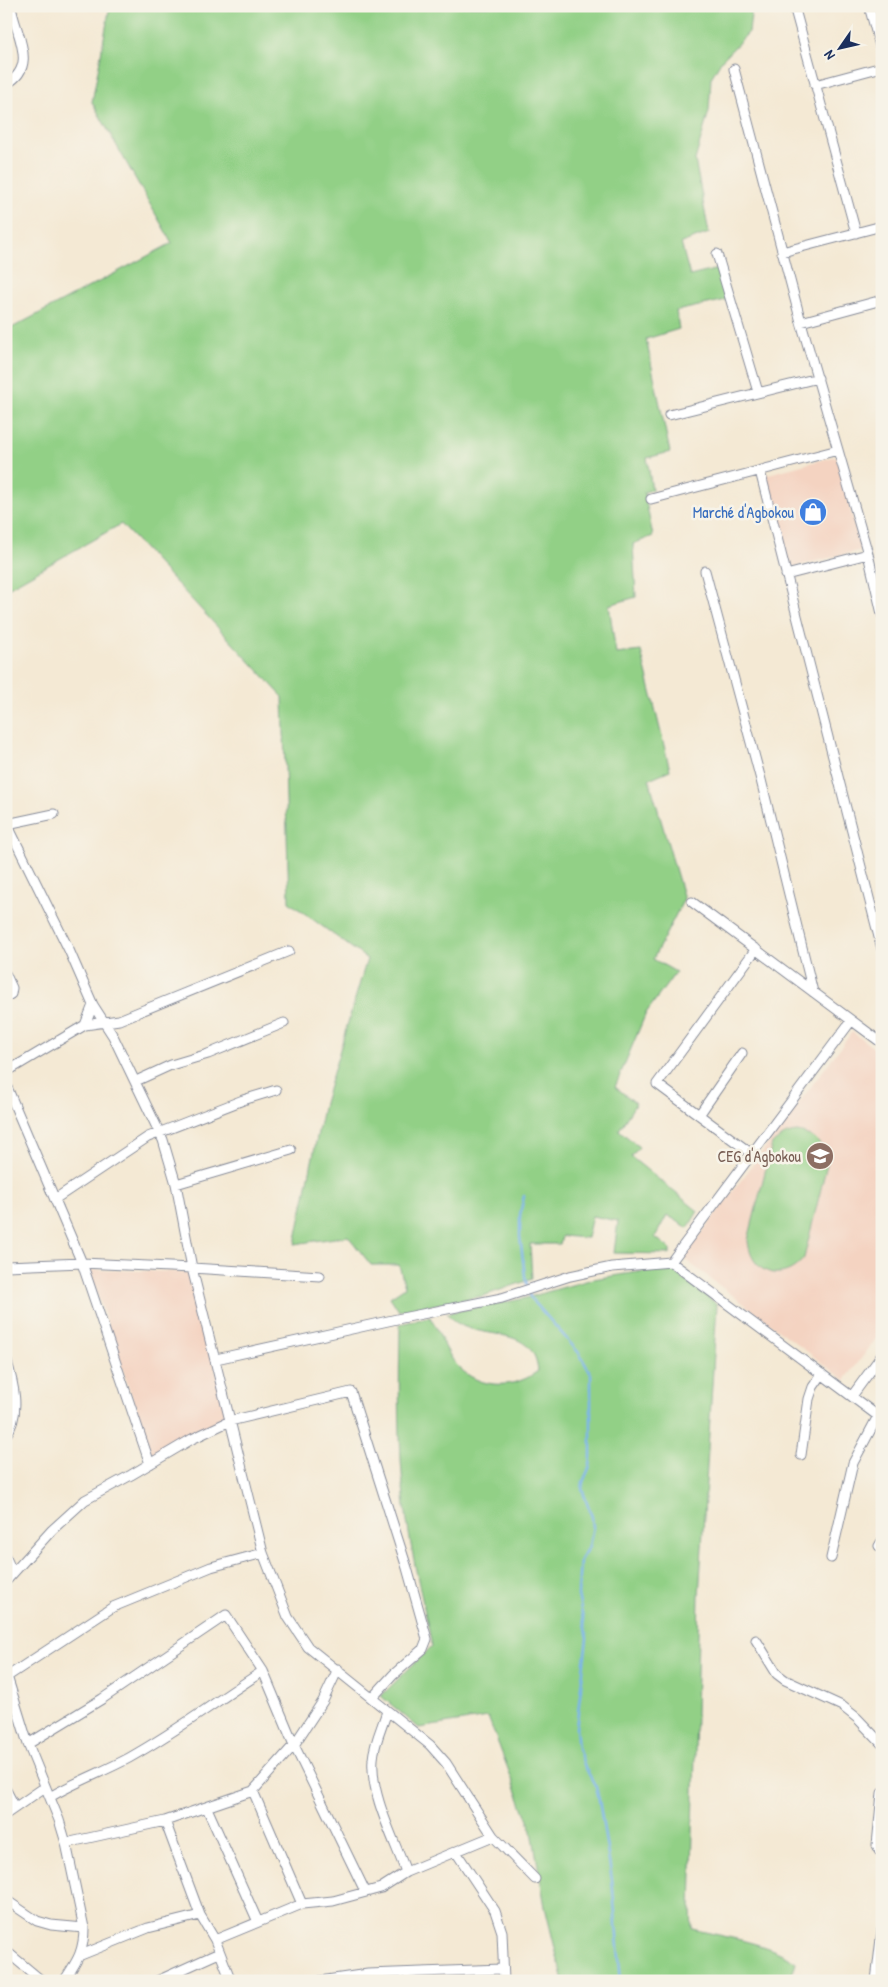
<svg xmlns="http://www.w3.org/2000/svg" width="888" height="1987" font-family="'Patrick Hand',sans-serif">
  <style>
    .built { fill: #f4d3c1 }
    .green { fill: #92d086; stroke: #568072 }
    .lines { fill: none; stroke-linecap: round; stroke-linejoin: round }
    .stream { stroke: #7bb4ec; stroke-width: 2.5 }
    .street-casing { stroke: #888c99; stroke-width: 11 }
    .street { stroke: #fff; stroke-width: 9 }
    .labels { text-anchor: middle; stroke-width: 5; stroke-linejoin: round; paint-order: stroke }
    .shop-label { font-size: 16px; fill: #366cbe; stroke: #f7f3e8; text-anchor: end }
    .education-label { font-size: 16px; fill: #785e54; stroke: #f7f3e8; text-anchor: end }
  </style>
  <rect width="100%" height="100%" fill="#f7f3e8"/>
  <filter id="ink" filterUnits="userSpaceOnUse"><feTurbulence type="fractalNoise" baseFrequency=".02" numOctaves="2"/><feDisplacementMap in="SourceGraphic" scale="10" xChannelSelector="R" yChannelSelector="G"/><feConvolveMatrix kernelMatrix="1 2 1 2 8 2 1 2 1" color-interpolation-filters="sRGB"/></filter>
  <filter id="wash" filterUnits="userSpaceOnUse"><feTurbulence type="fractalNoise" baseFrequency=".0096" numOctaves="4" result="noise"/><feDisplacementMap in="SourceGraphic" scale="20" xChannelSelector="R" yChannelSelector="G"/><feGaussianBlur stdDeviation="1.12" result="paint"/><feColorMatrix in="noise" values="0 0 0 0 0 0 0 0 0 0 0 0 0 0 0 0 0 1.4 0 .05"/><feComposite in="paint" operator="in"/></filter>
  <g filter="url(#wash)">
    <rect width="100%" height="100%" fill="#f4e9d4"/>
    <path class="built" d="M836,456L861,550L790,568L765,475Z
      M852,1032L882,1054V1331L845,1380L683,1258Z
      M89,1270L191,1272L228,1418L153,1458Z"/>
    <path class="green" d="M110,6H752L749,32L721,61L711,78L709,111L695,160L709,233L681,243L690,276L718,269L726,300L676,311L679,329L646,339L670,452L647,458L652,490L644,492L653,536L633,544L636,597L609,605L616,654L641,651L670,770L649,779L684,899L653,959L676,972L646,1013L615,1087L636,1103L619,1130L639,1147L631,1157L698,1211L688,1228L667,1215L655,1237L670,1249V1254L614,1253L618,1221L592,1216L587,1238L562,1236L560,1244H530L532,1279L483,1296L399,1311L390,1297L405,1287L399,1265H371L348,1236L295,1244L324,1103L367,959L289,902L283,697L121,524L6,589V331L172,243L92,102Z
      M797,1132C815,1135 825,1145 827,1164L804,1258C783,1285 750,1274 748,1240L772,1144C780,1137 786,1133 797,1132Z
      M651,1270L673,1271L717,1304L699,1596L691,1910L692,1929C725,1937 769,1943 796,1962L790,1981H563L545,1907L532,1831L488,1717L419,1728L381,1696L432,1646C423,1600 411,1554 405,1507C398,1447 399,1385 400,1324L430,1317C438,1328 441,1340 448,1352C466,1387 508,1394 538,1371C534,1318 468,1346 447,1313L522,1299L593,1279Z"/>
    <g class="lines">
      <path class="stream" d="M524,1196L520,1215V1237L525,1276L530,1297L579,1353L591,1374V1456L590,1466L583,1482L582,1489L592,1517L593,1527L589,1546L580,1560L578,1595L587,1638L576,1728L578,1748L585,1767L596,1787L599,1800L612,1880L621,1981"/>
    </g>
  </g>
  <g filter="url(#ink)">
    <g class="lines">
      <defs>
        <path id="street" d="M794,6L856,233
          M869,6L882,53
          M734,69L801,322L868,554L882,614
          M6,84C40,66 14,32 11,6
          M815,85L882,67
          M782,252L882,226
          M717,254L758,392
          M801,322L882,300
          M669,415L818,378
          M760,471L882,949
          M651,499L838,450
          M705,571L761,780L813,992
          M786,575L868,554
          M6,822L69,950L93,1005L113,1036L163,1140L176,1184L192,1268L263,1553L288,1617L308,1647L430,1745L446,1763L493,1836L535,1879
          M7,824L54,814
          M692,902L882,1043
          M6,975L12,988L11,994L6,997
          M85,1025L119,1020L289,951
          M6,1072L85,1025L93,1005
          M136,1081L171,1065L208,1054L284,1023
          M6,1085L82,1263L150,1464
          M699,1115L742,1053
          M752,1154L657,1084L756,949
          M176,1184L291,1150
          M55,1199L148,1137L243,1100L276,1090
          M671,1262L851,1021
          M6,1266L82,1263L192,1268L320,1276
          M6,1358C13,1382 22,1413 6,1435
          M216,1359L397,1319L502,1298L570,1276L612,1267L671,1262L882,1419
          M852,1396L882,1355
          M801,1455L809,1399L813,1387L822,1374
          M879,1546L882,1541
          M6,1558L13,1573
          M831,1558L853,1463L878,1416
          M6,1581L52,1530L85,1500L131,1475L192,1439L230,1421L351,1392L407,1568L427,1639L423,1649L393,1675L372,1698
          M756,1640L777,1674L785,1680L842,1706L857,1718L882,1744
          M6,1673L28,1744L59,1820L66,1843L84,1928C84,1952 77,1961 64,1981
          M8,1676L113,1607L211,1567L263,1553
          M387,1711C383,1725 374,1743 373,1759C370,1794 394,1839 406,1872
          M28,1744L102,1699L226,1615L263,1671L294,1745L365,1891
          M6,1790L15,1807
          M253,1791L302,1904
          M882,1793L877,1845L882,1854
          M50,1797C75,1782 103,1772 129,1758C176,1732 218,1700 263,1671
          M207,1808L258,1922
          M6,1814L45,1787
          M165,1821L200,1915L215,1940L231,1981
          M66,1843L165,1821L253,1791L294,1745L323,1701L338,1669
          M456,1852L495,1911L502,1932L504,1981
          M6,1900L37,1921L51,1925L84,1928
          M215,1940L302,1904L333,1901L381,1888L406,1872L493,1836
          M6,1951L42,1981
          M81,1955L148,1928L200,1915
          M157,1981L219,1953
          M320,1981L368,1974L502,1969
          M876,1981L882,1930"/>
      </defs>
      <use href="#street" class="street-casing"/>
      <use href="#street" class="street"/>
    </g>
  </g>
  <defs>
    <symbol id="shop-disc" viewBox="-11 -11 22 22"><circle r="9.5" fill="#3f7fe0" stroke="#f7f3e8"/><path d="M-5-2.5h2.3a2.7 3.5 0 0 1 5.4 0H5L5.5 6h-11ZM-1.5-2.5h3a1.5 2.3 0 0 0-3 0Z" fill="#fff"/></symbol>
    <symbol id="university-disc" viewBox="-11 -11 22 22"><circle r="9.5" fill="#8d6e63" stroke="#f7f3e8"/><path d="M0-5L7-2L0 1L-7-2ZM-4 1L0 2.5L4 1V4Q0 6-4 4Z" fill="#fff"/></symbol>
  </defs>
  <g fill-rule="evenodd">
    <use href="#shop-disc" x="797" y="496" width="32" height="32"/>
    <use href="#university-disc" x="804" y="1140" width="32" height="32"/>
  </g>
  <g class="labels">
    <g class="shop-label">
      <text x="794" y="518">Marché d'Agbokou</text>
    </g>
    <g class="education-label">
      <text x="801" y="1162">CEG d'Agbokou</text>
    </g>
  </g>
  <rect width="888" height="1987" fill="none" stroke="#f7f3e8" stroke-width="25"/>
  <g transform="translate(840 48) rotate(236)" stroke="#f7f3e8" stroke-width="4" paint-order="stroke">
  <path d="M0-4L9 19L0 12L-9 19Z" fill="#1b2f5e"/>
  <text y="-8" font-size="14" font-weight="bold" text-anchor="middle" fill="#1b2f5e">N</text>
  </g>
</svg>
